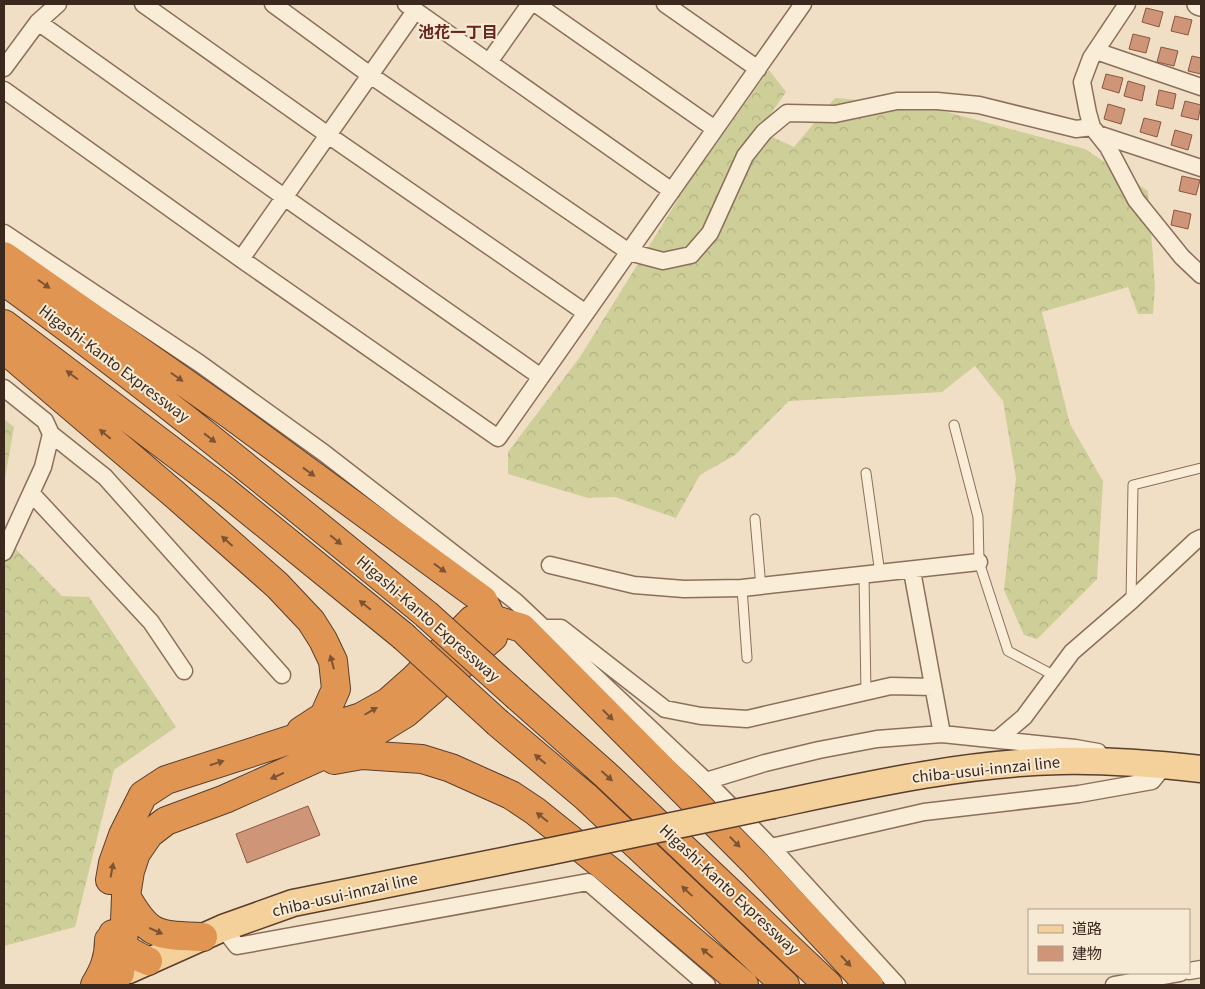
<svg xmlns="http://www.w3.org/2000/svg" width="1205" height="989" font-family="Georgia,'Noto Sans JP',serif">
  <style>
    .forest { fill: url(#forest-crowns) }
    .building { fill: #cf9579; stroke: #8b563f }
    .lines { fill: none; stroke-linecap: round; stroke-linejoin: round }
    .service-casing { stroke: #8b6f5a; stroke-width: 11 }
    .minor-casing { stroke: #8b6f5a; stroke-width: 19 }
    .tertiary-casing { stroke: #8b6f5a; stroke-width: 24 }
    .primary-casing { stroke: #593e2e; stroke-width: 29 }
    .motorway-casing { stroke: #593e2e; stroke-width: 30 }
    .service { stroke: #faedd8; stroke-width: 9 }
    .minor { stroke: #faedd8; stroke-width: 16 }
    .tertiary { stroke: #faedd8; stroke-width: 21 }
    .primary { stroke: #f4d09b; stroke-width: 26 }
    .motorway { stroke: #e19553; stroke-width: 28 }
    .primary-bridge-casing { stroke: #593e2e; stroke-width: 29; stroke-linecap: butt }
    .motorway-bridge-casing { stroke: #593e2e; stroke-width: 30; stroke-linecap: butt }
    .primary-bridge { stroke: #f4d09b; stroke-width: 26 }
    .motorway-bridge { stroke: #e19553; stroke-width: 28 }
    .oneway { fill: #7d5433 }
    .labels { text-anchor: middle; stroke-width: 4; stroke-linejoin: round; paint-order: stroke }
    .street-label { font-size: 15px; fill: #3b291e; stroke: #f7ead4 }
    .neighbourhood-label { font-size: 16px; font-weight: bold; fill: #69251c; stroke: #f7ead4 }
  </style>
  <defs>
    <pattern id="forest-crowns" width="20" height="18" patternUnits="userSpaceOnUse" patternTransform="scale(1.25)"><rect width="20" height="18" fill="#cdce98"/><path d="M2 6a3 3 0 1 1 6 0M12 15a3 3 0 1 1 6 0" fill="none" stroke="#b1b183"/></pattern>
  </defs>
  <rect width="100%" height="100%" fill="#f0dfc4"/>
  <path class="forest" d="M769,70L786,92L759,131L794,147L835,98L921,105L1085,149L1148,191L1155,286L1153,314H1138L1128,287L1042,312L1070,424L1103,481L1097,579L1037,639L1024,635L1004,590L1016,478L1003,401L975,366L942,392L789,401L735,455L700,475L676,518L615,497L588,498L508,474V452L580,357L687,185Z
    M4,419L14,427L4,484Z
    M4,537L62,596L89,597L176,727L114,770L75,927L4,946Z"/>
  <path class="building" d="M1146,8L1163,12L1159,27L1142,22Z
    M1175,16L1192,20L1188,35L1171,31Z
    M1133,34L1150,38L1146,53L1129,49Z
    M1161,47L1178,51L1174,66L1157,62Z
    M1192,56L1201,58V74L1188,71Z
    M1106,74L1123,78L1119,93L1102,88Z
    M1128,81L1145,86L1142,101L1124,96Z
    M1159,90L1176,94L1173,109L1156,105Z
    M1185,101L1201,105L1198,120L1181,116Z
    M1108,104L1125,109L1121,124L1104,119Z
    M1144,118L1161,122L1157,137L1140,132Z
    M1175,130L1192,135L1188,150L1171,145Z
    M1182,176L1200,180L1196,195L1179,191Z
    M1174,210L1191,214L1188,229L1171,225Z
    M308,806L320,835L247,863L236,834Z"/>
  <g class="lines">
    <defs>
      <path id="service" d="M954,425L978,517L979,562L1008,651L1055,676
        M866,473L880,574
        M755,519L761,587
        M864,576L866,693
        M742,588L747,658
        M1131,601L1133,485L1201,468"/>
      <path id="minor" d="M143,4L328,135L586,313
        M273,4L370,75L629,252L663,261L691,255L710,233L745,156L764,132L787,113L835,114L897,101H937L979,105L1076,129L1092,127
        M406,4L672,191
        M536,4L715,129
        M665,4L758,69
        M1127,4L1091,58L1082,82L1088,113L1092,127L1108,147L1136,200L1182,257L1201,275
        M38,22L284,197L541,377
        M1096,51L1201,87
        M489,62L530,4
        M4,68L38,22L58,4
        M4,90L241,259L498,438L803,4
        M1098,134L1201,168
        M4,233L199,363L324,453L515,601L706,781L771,847L897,985
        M241,259L415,11
        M4,388L45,421L51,434L43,467L4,552
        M51,434L105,477L282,675
        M31,493L151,622L184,671
        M550,565L634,585L684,589L742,588L979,562
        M912,571L942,734
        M544,628H561L665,709L701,716L747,719L891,686L933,687
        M998,739L1024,717L1072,652L1131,601L1195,541L1201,538
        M706,781L765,763L819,750L877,739L942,734L1075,748L1098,752
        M771,847L924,812L1079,794L1152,781L1165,765
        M223,928L237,946L588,882L707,985
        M1189,971L1201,969
        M1114,985L1180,973"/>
      <path id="tertiary" d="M1198,4L1201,5"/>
      <path id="primary" d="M773,805C867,785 964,763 1061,761C1108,760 1155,764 1201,769
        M129,970L223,928L293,903L547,852"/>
      <path id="motorway" d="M4,256L228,413L483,600L492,619L493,637L406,713L375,732L225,799L166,821L149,834L136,853L130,871L126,896L125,921L120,973
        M4,281C149,386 287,500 426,614
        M4,324L226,492L403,636
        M4,349L173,493L277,585L311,621L323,640L333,661L336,689L324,716L301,731
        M518,697L606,775L828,985
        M498,723L586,797L785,985
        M334,760L362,755L422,759L451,768L511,795L535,811L616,876L744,985
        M110,880L113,863L123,835L143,795L166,780L361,717L388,702L414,679L472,620L492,619L522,628L755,863L869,985
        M126,896C149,937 157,935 203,937
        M113,934C121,948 134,955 148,961
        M95,985C104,970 109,958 109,940"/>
    </defs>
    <use href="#service" class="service-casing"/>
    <use href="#minor" class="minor-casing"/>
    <use href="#tertiary" class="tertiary-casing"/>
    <use href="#primary" class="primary-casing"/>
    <use href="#motorway" class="motorway-casing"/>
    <use href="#service" class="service"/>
    <use href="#minor" class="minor"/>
    <use href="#tertiary" class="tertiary"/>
    <use href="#primary" class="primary"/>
    <use href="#motorway" class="motorway"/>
    <defs>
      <path id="primary-bridge" d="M547,852L773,805"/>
      <path id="motorway-bridge" d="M426,614L518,697
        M403,636L498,723"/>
    </defs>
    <use href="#primary-bridge" class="primary-bridge-casing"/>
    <use href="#motorway-bridge" class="motorway-bridge-casing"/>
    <use href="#primary-bridge" class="primary-bridge"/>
    <use href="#motorway-bridge" class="motorway-bridge"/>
  </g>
  <defs><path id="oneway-solid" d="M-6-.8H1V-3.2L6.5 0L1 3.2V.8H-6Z" transform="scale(1.25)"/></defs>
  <g class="oneway">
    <use href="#oneway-solid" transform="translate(44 284) rotate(35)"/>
    <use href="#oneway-solid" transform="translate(72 375) rotate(-143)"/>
    <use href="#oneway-solid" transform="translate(177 377) rotate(35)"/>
    <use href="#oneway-solid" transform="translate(105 434) rotate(-140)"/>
    <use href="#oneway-solid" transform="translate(210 438) rotate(38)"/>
    <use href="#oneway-solid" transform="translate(309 472) rotate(36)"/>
    <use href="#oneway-solid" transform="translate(336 540) rotate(39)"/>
    <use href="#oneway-solid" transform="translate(227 541) rotate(-138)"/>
    <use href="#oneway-solid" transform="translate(440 568) rotate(36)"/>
    <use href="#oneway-solid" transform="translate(365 605) rotate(-141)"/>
    <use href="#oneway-solid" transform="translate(332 662) rotate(-105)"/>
    <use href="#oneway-solid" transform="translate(371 711) rotate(-30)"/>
    <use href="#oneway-solid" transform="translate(608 715) rotate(45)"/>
    <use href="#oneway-solid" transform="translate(540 759) rotate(-140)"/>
    <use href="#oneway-solid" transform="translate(217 763) rotate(-17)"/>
    <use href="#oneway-solid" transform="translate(277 776) rotate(156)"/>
    <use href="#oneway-solid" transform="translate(607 776) rotate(42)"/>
    <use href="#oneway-solid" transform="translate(542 817) rotate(-141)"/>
    <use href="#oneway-solid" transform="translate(735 842) rotate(46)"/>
    <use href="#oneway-solid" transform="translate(112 870) rotate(-79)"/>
    <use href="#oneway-solid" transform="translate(687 891) rotate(-137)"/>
    <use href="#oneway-solid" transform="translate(156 931) rotate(24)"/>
    <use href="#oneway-solid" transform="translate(707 953) rotate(-140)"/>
    <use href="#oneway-solid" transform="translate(846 961) rotate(47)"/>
  </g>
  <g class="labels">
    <g class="street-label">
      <text transform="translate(114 364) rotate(37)" y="5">Higashi-Kanto Expressway</text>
      <text transform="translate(428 619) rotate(41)" y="5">Higashi-Kanto Expressway</text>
      <text transform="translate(986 770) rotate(-6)" y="5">chiba-usui-innzai line</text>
      <text transform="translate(729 890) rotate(43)" y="5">Higashi-Kanto Expressway</text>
      <text transform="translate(345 895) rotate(-13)" y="5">chiba-usui-innzai line</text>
    </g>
    <g class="neighbourhood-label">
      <text x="458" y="38">池花一丁目</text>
    </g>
  </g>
  <rect width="1205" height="989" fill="none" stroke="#3b291e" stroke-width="10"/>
  <rect x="1028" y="909" width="162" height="65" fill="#f7ead4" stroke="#ac9d8b"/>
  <rect x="1038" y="925" width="25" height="8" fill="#f4d09b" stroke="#ac9d8b"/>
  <text x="1072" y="934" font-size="15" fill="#3b291e">道路</text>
  <rect x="1038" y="946" width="25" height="15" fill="#cf9579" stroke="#ac9d8b"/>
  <text x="1072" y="959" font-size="15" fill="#3b291e">建物</text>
</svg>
